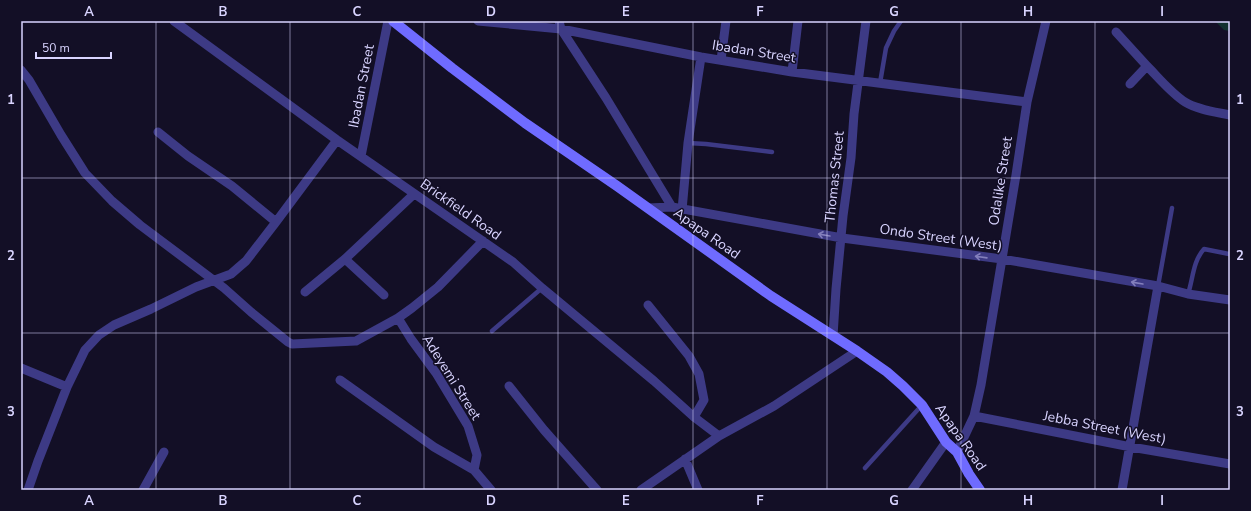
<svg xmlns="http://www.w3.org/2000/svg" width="1251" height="511" font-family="'Nunito Sans',sans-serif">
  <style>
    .green { fill: #12302f }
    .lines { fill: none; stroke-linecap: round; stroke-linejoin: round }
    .lane { stroke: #3d3a85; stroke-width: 4.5 }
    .street { stroke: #3d3a85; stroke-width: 9 }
    .secondary { stroke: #6f6bff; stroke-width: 10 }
    .oneway { stroke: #837fbc }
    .grid { fill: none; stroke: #d9d4ff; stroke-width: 1; stroke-opacity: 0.55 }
    .labels { text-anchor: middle; stroke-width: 3; stroke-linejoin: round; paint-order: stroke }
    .street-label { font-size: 14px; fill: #d9d4ff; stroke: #130f26 }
    .neatline { fill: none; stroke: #d9d4ff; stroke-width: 1.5 }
    .grid-label { font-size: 13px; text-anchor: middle; font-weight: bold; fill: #d9d4ff }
  </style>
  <rect width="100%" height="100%" fill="#130f26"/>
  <path class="green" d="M1215,21H1230V31L1224,30Z"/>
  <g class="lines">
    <path class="lane" d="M880,83L886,48L894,31L901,21
      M688,143L706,144L772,152
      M1158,286L1172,208
      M1188,294C1193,279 1193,261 1204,249L1229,254
      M492,331L542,288
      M865,468L922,405"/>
    <path class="street" d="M174,21L337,140L513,262L542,288L654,381L694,417L719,436
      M478,21L561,29L701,57L792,72L1027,102
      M559,21L561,29L606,98L672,207
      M1116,32L1147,66
      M721,60L726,21
      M21,70L29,80L61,135L85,173L112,201L140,225L224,288L251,312L288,342L292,344L356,341L398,318L412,308L438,287L483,241
      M792,72L798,21
      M1130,84L1147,66C1158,77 1171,93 1185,102C1198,110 1216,112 1230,115
      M158,132L188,156L232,186L276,222
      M361,156L388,21
      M648,208L672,207L842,238L1002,259L1158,286L1188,294L1230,300
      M682,210L688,143L701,57
      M345,259L384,295
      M305,292L345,259L414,194
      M648,305L689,356L699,374L704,400L694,417
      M398,318L411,339L436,373L468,426L477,455L474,470
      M833,336L836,289L843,216L851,158L854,114L866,21
      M21,368L67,387
      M340,380L434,447L474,470L491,490
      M509,386L544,430L597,490
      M974,416L1131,447L1230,464
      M957,452L974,416L981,385L1016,175L1027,102L1046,21
      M685,459L698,490
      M28,490L38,461L67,387L85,350L99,335L114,325L151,309L196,287L231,274L239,267L246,261L276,222L337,140
      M143,490L164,452
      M641,490L719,436L774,406L857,351
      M912,490L946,442
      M1122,490L1158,286"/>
    <path class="secondary" d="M393,21L452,68L525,123L617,186L771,296L857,351L887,372L903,386L922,405L946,442L957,452L969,474L980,490"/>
  </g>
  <defs><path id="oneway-shaft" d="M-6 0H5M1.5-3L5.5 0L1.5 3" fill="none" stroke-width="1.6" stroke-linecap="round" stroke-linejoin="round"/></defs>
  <g class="oneway">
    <use href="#oneway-shaft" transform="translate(824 235) rotate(-170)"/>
    <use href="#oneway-shaft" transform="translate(981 257) rotate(-172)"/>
    <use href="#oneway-shaft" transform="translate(1137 283) rotate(-170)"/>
  </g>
  <path class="grid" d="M156,21V490M290,21V490M424,21V490M558,21V490M693,21V490M827,21V490M961,21V490M1095,21V490M21,178H1230M21,333H1230"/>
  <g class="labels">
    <g class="street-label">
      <text transform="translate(754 51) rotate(9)" y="5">Ibadan Street</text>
      <text transform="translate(361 86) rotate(-79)" y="5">Ibadan Street</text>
      <text transform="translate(834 177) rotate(-84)" y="5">Thomas Street</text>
      <text transform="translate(1000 181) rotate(-81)" y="5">Odalike Street</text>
      <text transform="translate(461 209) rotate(35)" y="5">Brickfield Road</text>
      <text transform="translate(707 233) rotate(35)" y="5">Apapa Road</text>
      <text transform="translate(941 237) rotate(8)" y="5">Ondo Street (West)</text>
      <text transform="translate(452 377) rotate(58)" y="5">Adeyemi Street</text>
      <text transform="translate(1105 427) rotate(11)" y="5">Jebba Street (West)</text>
      <text transform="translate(961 437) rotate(55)" y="5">Apapa Road</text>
    </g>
  </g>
  <rect width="1251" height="511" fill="none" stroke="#130f26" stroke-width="44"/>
  <path d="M36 52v6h75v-6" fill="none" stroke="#d9d4ff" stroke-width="2"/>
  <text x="42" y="52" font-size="12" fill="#d9d4ff" stroke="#130f26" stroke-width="3" paint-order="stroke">50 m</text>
  <rect x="22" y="22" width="1207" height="467" class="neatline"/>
  <g class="grid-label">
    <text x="89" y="16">A</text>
    <text x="223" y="16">B</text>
    <text x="357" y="16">C</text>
    <text x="491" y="16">D</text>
    <text x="626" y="16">E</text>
    <text x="760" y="16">F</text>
    <text x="894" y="16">G</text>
    <text x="1028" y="16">H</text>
    <text x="1162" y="16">I</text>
    <text x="11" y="104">1</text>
    <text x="1240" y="104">1</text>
    <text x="11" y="260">2</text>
    <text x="1240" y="260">2</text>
    <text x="11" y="416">3</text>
    <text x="1240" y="416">3</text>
    <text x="89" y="505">A</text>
    <text x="223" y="505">B</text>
    <text x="357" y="505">C</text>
    <text x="491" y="505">D</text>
    <text x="626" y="505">E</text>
    <text x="760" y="505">F</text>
    <text x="894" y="505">G</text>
    <text x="1028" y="505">H</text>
    <text x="1162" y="505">I</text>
  </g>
</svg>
